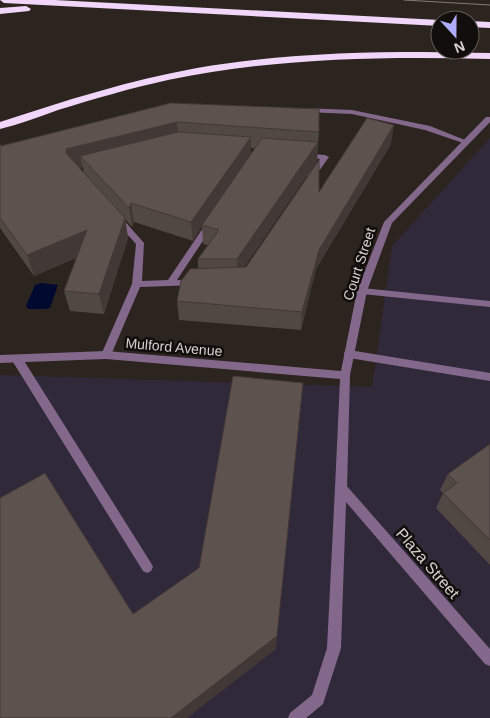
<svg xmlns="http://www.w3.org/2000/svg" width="490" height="718" font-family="Helvetica,sans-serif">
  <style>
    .commercial { fill: #2f293a }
    .water { fill: #000a31 }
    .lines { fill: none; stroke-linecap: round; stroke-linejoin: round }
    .lane { fill: #83688c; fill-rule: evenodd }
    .street { fill: #83688c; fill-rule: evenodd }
    .highway { fill: #f1d6fa; fill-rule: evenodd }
    .tram { stroke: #847d78; stroke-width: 1 }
    .wall { fill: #514743; fill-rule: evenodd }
    .shaded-wall { fill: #423937 }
    .building { fill: #5e524e; stroke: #423937 }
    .labels { text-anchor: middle; stroke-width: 5; stroke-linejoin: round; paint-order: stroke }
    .street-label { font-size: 14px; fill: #d9d3cf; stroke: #110e0b }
    .near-street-label { font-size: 16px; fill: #d9d3cf; stroke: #110e0b }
  </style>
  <rect width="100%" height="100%" fill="#2c241e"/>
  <path class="commercial" d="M490,138V718H0V375L372,387L392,246Z"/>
  <path class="water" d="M41,283L58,285L50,308L46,309H28L26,306L35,285Z"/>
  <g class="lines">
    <path class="lane" d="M303,108L352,110L430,126L470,142L466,144L425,130L352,114L306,112L302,110Z
      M303,153L325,155L329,157L314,178H311L307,176L320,159L303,157Z
      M118,216L121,217L144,243L142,281L168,280L207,222H213L214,224L177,280L197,281L199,283L197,285L140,287L111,355L110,358H102L101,355L132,284L136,244L115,221L114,219Z
      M362,288L490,301V307L362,294L357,291Z
      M349,350L490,373V381L349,358L345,357L344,354L345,351Z
      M17,355L21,356L151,563L153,567L151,571L147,573L143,571L13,362L12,359L13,356Z
      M341,483L345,484L490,649V666L485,664L346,502L341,648L323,704L306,718H288L290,713L312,695L327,648L335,488L337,484Z"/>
    <path class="street" d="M486,117H490V122L392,223L367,291L350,375L347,488L345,492L341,493L337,492L335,488L340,379L106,359L0,363V355L106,351L341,371L357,291L384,222Z"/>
    <path class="highway" d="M0,0H55L440,20V26L4,3Z
      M26,6L31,9L29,11L0,14V8Z
      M470,21L490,22V28L470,27Z
      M423,52L490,53V59C383,56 274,58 168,80C131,88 94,99 58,110C39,117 20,124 0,129V122C64,101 130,80 197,68C272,55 348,52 423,52Z"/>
    <path class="tram" d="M404,0L490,5"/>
  </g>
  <path class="wall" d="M171,103L319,132L317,161L244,267H246L319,192L391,144L316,269L301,330L179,320L177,301L198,269V259L208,245L203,244L202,226L193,241L134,222L132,227L125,219L128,238L104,314L70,311L64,291L76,258L34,276L0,228V144L1,146ZM251,148H255L251,155ZM83,167L84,174L79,168Z
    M490,444V565L436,508L443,493L440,490L448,474Z"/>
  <path class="shaded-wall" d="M177,122L179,143L80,156L83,167L71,170L66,153V149Z
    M394,125L391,144L316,269L301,330L302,312L319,250Z
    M251,137V156L202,225V226L193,241L191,222Z
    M318,142L317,161L237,278V259Z
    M131,203L134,222L132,227L129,208Z
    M125,218L128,238L104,314L99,294Z
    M87,230L92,251L34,276L27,255Z
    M277,636L276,649L187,718H171Z"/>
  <path class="building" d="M171,103L319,109V132L177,122L66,149V153L125,218L99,294L64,291L87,230L27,255L0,218V144L1,146Z
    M367,118L394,125L319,250L302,312L177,301L181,281L190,269L246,267L319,160V192Z
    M178,132L251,137L191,222L131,203L129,208L80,156Z
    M262,138L318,142L237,259H198L219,230L202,225Z
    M233,376L303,383L277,636L171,718H0V498L45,473L133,614L199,568Z
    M490,444V540L443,493L457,483L448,474Z"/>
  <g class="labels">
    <g class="street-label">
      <text transform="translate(359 264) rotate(-72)" y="5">Court Street</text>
      <text transform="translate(174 347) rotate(5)" y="5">Mulford Avenue</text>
    </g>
    <g class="near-street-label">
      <text transform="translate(428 563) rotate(49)" y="6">Plaza Street</text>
    </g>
  </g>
  <g transform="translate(455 35) rotate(159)"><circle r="24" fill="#110e0b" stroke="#615d59"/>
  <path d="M0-4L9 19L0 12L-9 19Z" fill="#b0aefa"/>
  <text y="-8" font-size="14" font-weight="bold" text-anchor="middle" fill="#d9d3cf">N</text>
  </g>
</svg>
